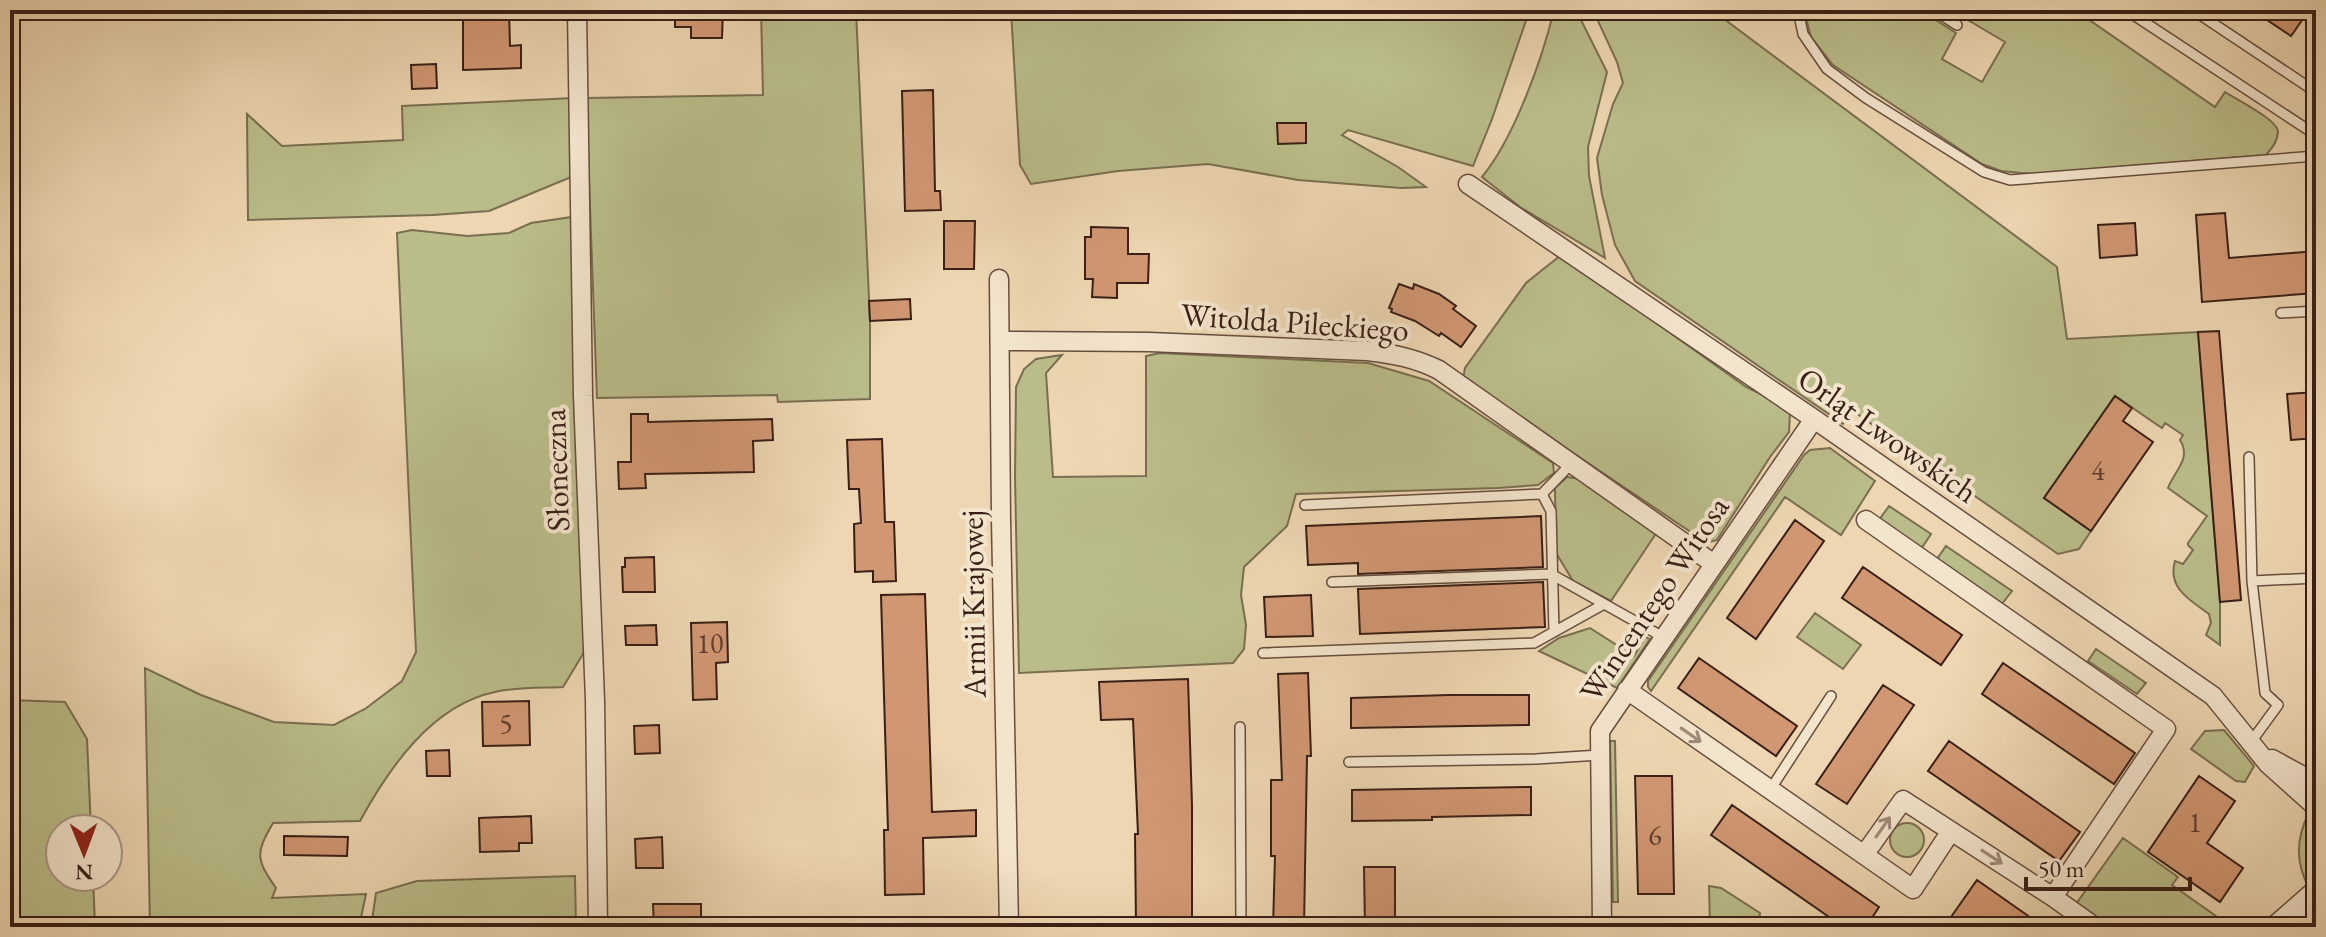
<svg xmlns="http://www.w3.org/2000/svg" width="2326" height="937" font-family="'EB Garamond',serif">
  <style>
    .green { fill: #babd8a; stroke: #7a6e50; stroke-width: 2 }
    .building { fill: #d19773; stroke: #391f16; stroke-width: 2 }
    .lines { fill: none; stroke-linecap: round; stroke-linejoin: round }
    .service-casing { stroke: #664d3d; stroke-width: 12 }
    .minor-casing { stroke: #664d3d; stroke-width: 21 }
    .tertiary-casing { stroke: #664d3d; stroke-width: 25 }
    .service { stroke: #f3e4cc; stroke-width: 9 }
    .minor { stroke: #f3e4cc; stroke-width: 18 }
    .tertiary { stroke: #f3e4cc; stroke-width: 22 }
    .oneway { stroke: #9f8b7a }
    .labels { text-anchor: middle; stroke-width: 8; stroke-linejoin: round; paint-order: stroke }
    .number-label { font-size: 28px; fill: #5f3d2d }
    .street-label { font-size: 32px; fill: #391f16; stroke: #f3e4cc }
  </style>
  <rect width="100%" height="100%" fill="#edd6b1"/>
  <filter id="stains"><feTurbulence type="fractalNoise" baseFrequency=".0025" numOctaves="4"/><feColorMatrix values="0 0 0 0 .2 0 0 0 0 .09 0 0 0 0 .02 0 0 0 .5 -.17"/></filter>
  <radialGradient id="worn" r=".72"><stop offset=".6" stop-color="#630" stop-opacity="0"/><stop offset="1" stop-color="#630" stop-opacity=".3"/></radialGradient>
  <path class="green" d="M761,10H856L870,321V399L778,402L777,395L597,398L586,98L763,95Z
    M1011,10H1529V12L1492,119L1473,166L1348,130L1342,135L1398,167L1426,187L1401,188L1298,180L1208,164L1118,171L1031,184L1020,165Z
    M1554,10H1576L1607,72L1588,147L1589,176L1605,258L1520,207L1482,177C1514,138 1542,60 1554,10Z
    M1593,10H1712L2057,267L2067,339L2198,332L2220,602V645L2206,635L2211,623L2209,614C2190,600 2167,588 2175,561L2183,564L2193,550L2188,545V543L2207,516L2168,488C2174,471 2192,459 2180,440L2183,435L2165,423L2162,428L2115,396L2044,498L2091,531L2079,549L2058,554L1853,411L1843,424L1635,281L1615,245L1602,195L1597,158L1613,104L1623,83L1617,62Z
    M1804,10H1920L1956,33L1942,59L1982,82L2005,42L1951,10H2075L2215,107L2225,92C2236,99 2276,119 2278,131C2278,141 2272,148 2266,155L2032,174L2001,171L1982,164L1833,65L1811,37Z
    M574,98L576,175L489,211L433,215L248,220L247,114L282,146L403,140L402,106Z
    M572,217L586,649L563,687C541,688 517,687 495,692C432,705 389,768 360,821L273,823C255,854 256,859 276,888L272,898L366,894L359,927H150L145,668L201,695L274,722L334,725L365,709L402,681L416,652L397,233L412,230L467,236L509,233L531,223Z
    M1561,255L1746,387L1775,401L1790,413L1789,432L1770,457L1717,540L1707,543L1463,379L1465,368L1526,283Z
    M1160,353L1368,363L1429,381L1553,463L1554,473L1538,485L1498,488L1296,494L1287,526L1244,567L1241,595L1246,625L1244,649L1233,663L1019,673L1015,478L1016,387L1024,369L1036,359L1062,355L1046,373L1053,477L1146,476V356Z
    M1830,448L1875,481L1841,535L1785,497L1651,691L1648,687V681L1804,455L1810,450Z
    M1567,477L1582,479L1657,532L1611,601L1573,581L1556,553L1555,488Z
    M1889,506L1931,534L1921,549L1879,520Z
    M1946,546L2012,591L2002,604L1937,559Z
    M1815,613L1861,645L1843,669L1797,637Z
    M1590,628L1634,656L1645,637L1650,639L1617,688L1539,651L1559,638Z
    M2096,649L2146,683L2137,694L2088,661Z
    M10,700L65,702L87,739L91,829H60V877H93L95,927H20L10,760Z
    M2224,730L2254,766L2245,782L2236,781L2191,749L2205,731Z
    M1610,741H1615L1618,902H1613Z
    M2309,812L2316,819V877L2309,888C2295,862 2296,839 2309,812Z
    M1890 840a17 17 0 1 1 34 0a17 17 0 1 1-34 0Z
    M2123,838L2178,877L2172,885L2226,923L2211,927H2108L2076,904Z
    M575,876L576,927H371L376,893L417,881Z
    M1709,886L1721,888L1760,913L1758,927H1710Z"/>
  <path class="building" d="M463,10H509L510,46L521,45V68L463,70Z
    M675,10H723L722,38H691V27H675Z
    M2252,10H2309L2291,36Z
    M436,64L437,88L412,89L411,65Z
    M933,90L935,191H940L941,210L905,211L902,91Z
    M1277,123H1306V143L1278,144Z
    M2225,213L2229,258L2316,251V293L2202,302L2196,215Z
    M944,221H975L974,269H944Z
    M2135,223L2137,255L2100,258L2098,225Z
    M1091,227L1128,228V254H1149L1148,283H1117V298L1092,297L1093,279H1085V237H1091Z
    M1399,284L1413,289L1414,284L1439,294L1456,306L1453,309L1476,326L1461,347L1441,333L1439,336L1415,321L1391,312L1392,309L1389,308Z
    M910,299L911,319L870,321L869,301Z
    M2219,331L2241,600L2220,602L2198,332Z
    M2316,392V438L2291,440L2287,394Z
    M2115,396L2132,408L2123,421L2153,442L2091,531L2044,498Z
    M631,414H648V422L772,419L773,440L753,441L754,472L645,474L646,488L619,489L618,462H631Z
    M882,439L885,522H894L896,581L873,582V571L855,572L854,524L861,523L859,489H849L847,440Z
    M1541,516L1543,567L1358,574V563L1308,565L1306,526Z
    M1795,520L1824,541L1756,639L1727,618Z
    M654,557L655,592H623L622,567H625V558Z
    M1863,567L1962,635L1941,665L1842,598Z
    M1543,582L1545,627L1360,634L1358,589Z
    M925,594L932,812L976,810V836L923,838L924,894L885,895L884,830H888L881,595Z
    M1311,595L1313,636L1266,637L1264,597Z
    M727,622L728,662L716,663L717,699L693,700L691,623Z
    M656,625L657,645H626L625,626Z
    M1699,658L1797,726L1776,756L1678,688Z
    M2003,663L2135,753L2114,784L1982,694Z
    M1308,673L1311,756H1307L1304,927H1273L1275,856H1271V780H1282L1278,674Z
    M1188,679L1192,805V927H1136L1135,834H1138L1133,719L1101,720L1099,682Z
    M1883,685L1914,705L1847,804L1816,784Z
    M1449,695H1529V725L1351,728V698Z
    M529,701L530,745L483,746L482,702Z
    M659,725L660,753L635,754L634,726Z
    M1949,741L2080,832L2059,861L1928,771Z
    M449,750L450,776H427L426,751Z
    M1635,776H1672L1674,894H1638Z
    M2199,776L2235,801L2207,843L2243,868L2220,902L2148,852Z
    M1531,787V815L1432,817V820L1352,821V790Z
    M1732,805L1879,907L1866,927H1823L1829,917L1711,835Z
    M531,816L532,843H519V851L480,852L479,818Z
    M284,836L348,837L347,856L284,855Z
    M662,837L663,868H636L635,839Z
    M1364,867H1395V927H1365Z
    M1977,880L2044,927H1944Z
    M653,904H701V927H654Z"/>
  <g class="lines">
    <defs>
      <path id="service" d="M1798,10L1803,34L1827,69L1866,98L1984,172L2010,180L2316,156
        M1934,10L1957,25
        M2126,10L2316,135
        M2193,10L2316,92
        M2281,313L2316,311
        M2249,457L2252,581
        M1542,494L1551,511L1554,632
        M1305,505L1542,494L1572,463
        M1332,582L1551,574L1663,637
        M1263,653L1534,643L1604,604
        M1240,727L1241,927
        M2251,742L2278,705L2265,693L2252,581L2316,578
        M1349,762L1536,759L1600,755
        M1770,790L1831,696"/>
      <path id="minor" d="M577,10L583,396L595,700L598,927
        M1468,184L1814,419L2213,696L2268,764L2316,807
        M999,279L1001,519L1009,927
        M1000,341L1149,342L1367,351C1393,354 1415,358 1439,370L1714,564
        M1866,520L2166,729L2053,897
        M1627,690L1913,889L1951,831
        M2272,759L2316,783
        M1864,855L1903,800L2053,897L2095,927
        M1602,927L1600,731L1814,419"/>
      <path id="tertiary" d="M2276,927L2316,892"/>
    </defs>
    <use href="#service" class="service-casing"/>
    <use href="#minor" class="minor-casing"/>
    <use href="#tertiary" class="tertiary-casing"/>
    <use href="#service" class="service"/>
    <use href="#minor" class="minor"/>
    <use href="#tertiary" class="tertiary"/>
  </g>
  <defs><path id="oneway-shaft" d="M-6 0H5M1.5-3L5.5 0L1.5 3" fill="none" stroke-width="1.6" stroke-linecap="round" stroke-linejoin="round" transform="scale(2)"/></defs>
  <g class="oneway">
    <use href="#oneway-shaft" transform="translate(1691 735) rotate(35)"/>
    <use href="#oneway-shaft" transform="translate(1883 827) rotate(-55)"/>
    <use href="#oneway-shaft" transform="translate(1992 857) rotate(33)"/>
  </g>
  <g class="labels">
    <g class="number-label">
      <text x="2098" y="480">4</text>
      <text x="710" y="653">10</text>
      <text x="506" y="733">5</text>
      <text x="2195" y="832">1</text>
      <text x="1655" y="845">6</text>
    </g>
    <g class="street-label">
      <text transform="translate(1295 322) rotate(4)" y="11">Witolda Pileckiego</text>
      <text transform="translate(1888 435) rotate(35)" y="11">Orląt Lwowskich</text>
      <text transform="translate(556 470) rotate(-92)" y="11">Słoneczna</text>
      <text transform="translate(1654 599) rotate(-56)" y="11">Wincentego Witosa</text>
      <text transform="translate(973 604) rotate(-91)" y="11">Armii Krajowej</text>
    </g>
  </g>
  <rect width="2326" height="937" fill="none" stroke="#edd6b1" stroke-width="40"/>
  <rect x="12" y="12" width="2302" height="913" fill="none" stroke="#391f16" stroke-width="4"/>
  <rect x="20" y="20" width="2286" height="897" fill="none" stroke="#391f16" stroke-width="2"/>
  <g transform="translate(84 853) rotate(179)"><circle r="38" fill="#f3e4cc" stroke="#a99583" stroke-width="2"/>
  <path d="M0-6L14 30L0 20L-14 30Z" fill="#8f2418"/>
  <text y="-12" font-size="22" font-weight="bold" text-anchor="middle" fill="#391f16">N</text>
  </g>
  <path d="M2026 877v12h164v-12" fill="none" stroke="#391f16" stroke-width="4"/>
  <text x="2038" y="877" font-size="24" fill="#391f16" stroke="#f3e4cc" stroke-width="6" paint-order="stroke">50 m</text>
  <rect width="100%" height="100%" filter="url(#stains)"/>
  <rect width="100%" height="100%" fill="url(#worn)"/>
</svg>
